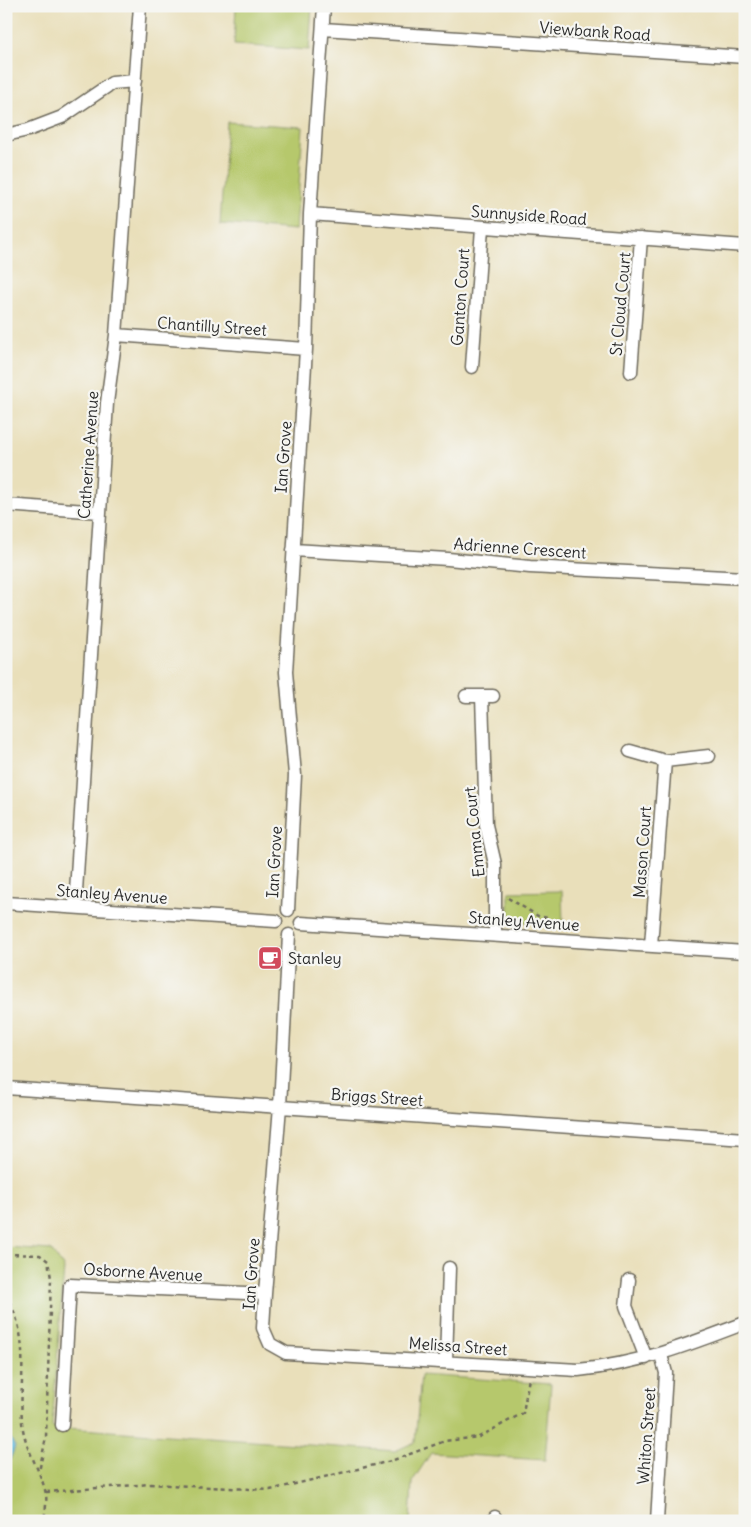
<svg xmlns="http://www.w3.org/2000/svg" width="751" height="1527" font-family="Delius,sans-serif">
  <style>
    .green { fill: #b6c86c; stroke: #707a4c }
    .water { fill: #61badf; stroke: #467285 }
    .lines { fill: none; stroke-linecap: round; stroke-linejoin: round }
    .minor-casing { stroke: #6e6a5d; stroke-width: 15 }
    .path { stroke: #6e6a5d; stroke-width: 2.5; stroke-dasharray: 4 4; stroke-linecap: butt }
    .minor { stroke: #fff; stroke-width: 12 }
    .labels { text-anchor: middle; stroke-width: 4.5; stroke-linejoin: round; paint-order: stroke }
    .street-label { font-size: 16px; fill: #2b2b2b; stroke: #f6f6f2 }
    .poi-label { font-size: 16px; fill: #2b2b2b; stroke: #f6f6f2; text-anchor: start }
  </style>
  <rect width="100%" height="100%" fill="#f6f6f2"/>
  <filter id="ink" filterUnits="userSpaceOnUse"><feTurbulence type="fractalNoise" baseFrequency=".02" numOctaves="2"/><feDisplacementMap in="SourceGraphic" scale="10" xChannelSelector="R" yChannelSelector="G"/><feConvolveMatrix kernelMatrix="1 2 1 2 8 2 1 2 1" color-interpolation-filters="sRGB"/></filter>
  <filter id="wash" filterUnits="userSpaceOnUse"><feTurbulence type="fractalNoise" baseFrequency=".0096" numOctaves="4" result="noise"/><feDisplacementMap in="SourceGraphic" scale="20" xChannelSelector="R" yChannelSelector="G"/><feGaussianBlur stdDeviation="1.12" result="paint"/><feColorMatrix in="noise" values="0 0 0 0 0 0 0 0 0 0 0 0 0 0 0 0 0 1.4 0 .05"/><feComposite in="paint" operator="in"/></filter>
  <g filter="url(#wash)">
    <rect width="100%" height="100%" fill="#e9dfba"/>
    <path class="green" d="M236,6H312L309,50L234,45Z
      M227,122L303,127L296,230L220,224Z
      M562,891L563,925L511,921L509,918V892Z
      M6,1247L51,1250L64,1268L52,1427L395,1451L415,1442L421,1375L551,1384L545,1460L431,1453L412,1482L410,1521H6Z"/>
    <path class="water" d="M6,1429L15,1447L6,1469Z"/>
  </g>
  <g filter="url(#ink)">
    <g class="lines">
      <defs>
        <path id="minor" d="M323,29L745,57
          M6,135L28,130L62,117L112,83L135,81
          M310,214L745,246
          M116,335L306,349
          M472,367L482,228
          M631,372L641,238
          M6,505L100,512
          M293,550L448,559L530,567L745,578
          M466,696H493
          M482,696L486,825L495,864V935
          M630,751L665,761L709,756
          M6,903L276,921
          M75,907L107,403L116,335L140,6
          M288,910L295,775L286,672L306,349L310,214L324,6
          M301,923L745,952
          M289,935L280,1106L265,1294L263,1328L270,1344L286,1353L578,1370C639,1364 688,1345 745,1323
          M651,945L665,761
          M6,1088L745,1139
          M629,1280L626,1306L646,1358
          M446,1361L449,1268
          M62,1425L70,1285L265,1294
          M494,1521L495,1517
          M657,1521L666,1373L661,1355"/>
      </defs>
      <use href="#minor" class="minor-casing"/>
      <path class="path" d="M508,898L538,916L548,918L550,925
        M6,1254L40,1255L48,1261L51,1278L46,1437L39,1472
        M6,1296C31,1336 19,1378 22,1422C24,1447 39,1467 45,1490C48,1499 45,1511 44,1521
        M46,1492L150,1484L270,1490L391,1461L445,1441L479,1437L523,1413L529,1378"/>
      <use href="#minor" class="minor"/>
    </g>
  </g>
  <defs>
    <symbol id="cafe-square" viewBox="-11 -11 22 22"><rect x="-9" y="-9" width="18" height="18" rx="4" fill="#d1495b" stroke="#f6f6f2"/><path d="M-5.5-4.5H6V0H3Q3 3.5 0 3.5H-2.5Q-5.5 3.5-5.5 0ZM3-3.2v2h1.7v-2ZM-6 4.5H4V6H-6Z" fill="#fff"/></symbol>
  </defs>
  <g fill-rule="evenodd">
    <use href="#cafe-square" x="256" y="944" width="28" height="28"/>
  </g>
  <g class="labels">
    <g class="street-label">
      <text transform="translate(595 31) rotate(4)" y="6">Viewbank Road</text>
      <text transform="translate(529 215) rotate(4)" y="6">Sunnyside Road</text>
      <text transform="translate(460 297) rotate(-86)" y="6">Ganton Court</text>
      <text transform="translate(620 304) rotate(-85)" y="6">St Cloud Court</text>
      <text transform="translate(212 326) rotate(4)" y="6">Chantilly Street</text>
      <text transform="translate(88 455) rotate(-86)" y="6">Catherine Avenue</text>
      <text transform="translate(283 457) rotate(-86)" y="6">Ian Grove</text>
      <text transform="translate(520 548) rotate(4)" y="6">Adrienne Crescent</text>
      <text transform="translate(474 832) rotate(-96)" y="6">Emma Court</text>
      <text transform="translate(642 852) rotate(-86)" y="6">Mason Court</text>
      <text transform="translate(274 862) rotate(-87)" y="6">Ian Grove</text>
      <text transform="translate(112 894) rotate(4)" y="6">Stanley Avenue</text>
      <text transform="translate(524 921) rotate(4)" y="6">Stanley Avenue</text>
      <text transform="translate(377 1097) rotate(4)" y="6">Briggs Street</text>
      <text transform="translate(143 1272) rotate(3)" y="6">Osborne Avenue</text>
      <text transform="translate(251 1274) rotate(-86)" y="6">Ian Grove</text>
      <text transform="translate(458 1346) rotate(4)" y="6">Melissa Street</text>
      <text transform="translate(646 1436) rotate(-86)" y="6">Whiton Street</text>
    </g>
    <g class="poi-label">
      <text x="288" y="964">Stanley</text>
    </g>
  </g>
  <rect width="751" height="1527" fill="none" stroke="#f6f6f2" stroke-width="25"/>
</svg>
